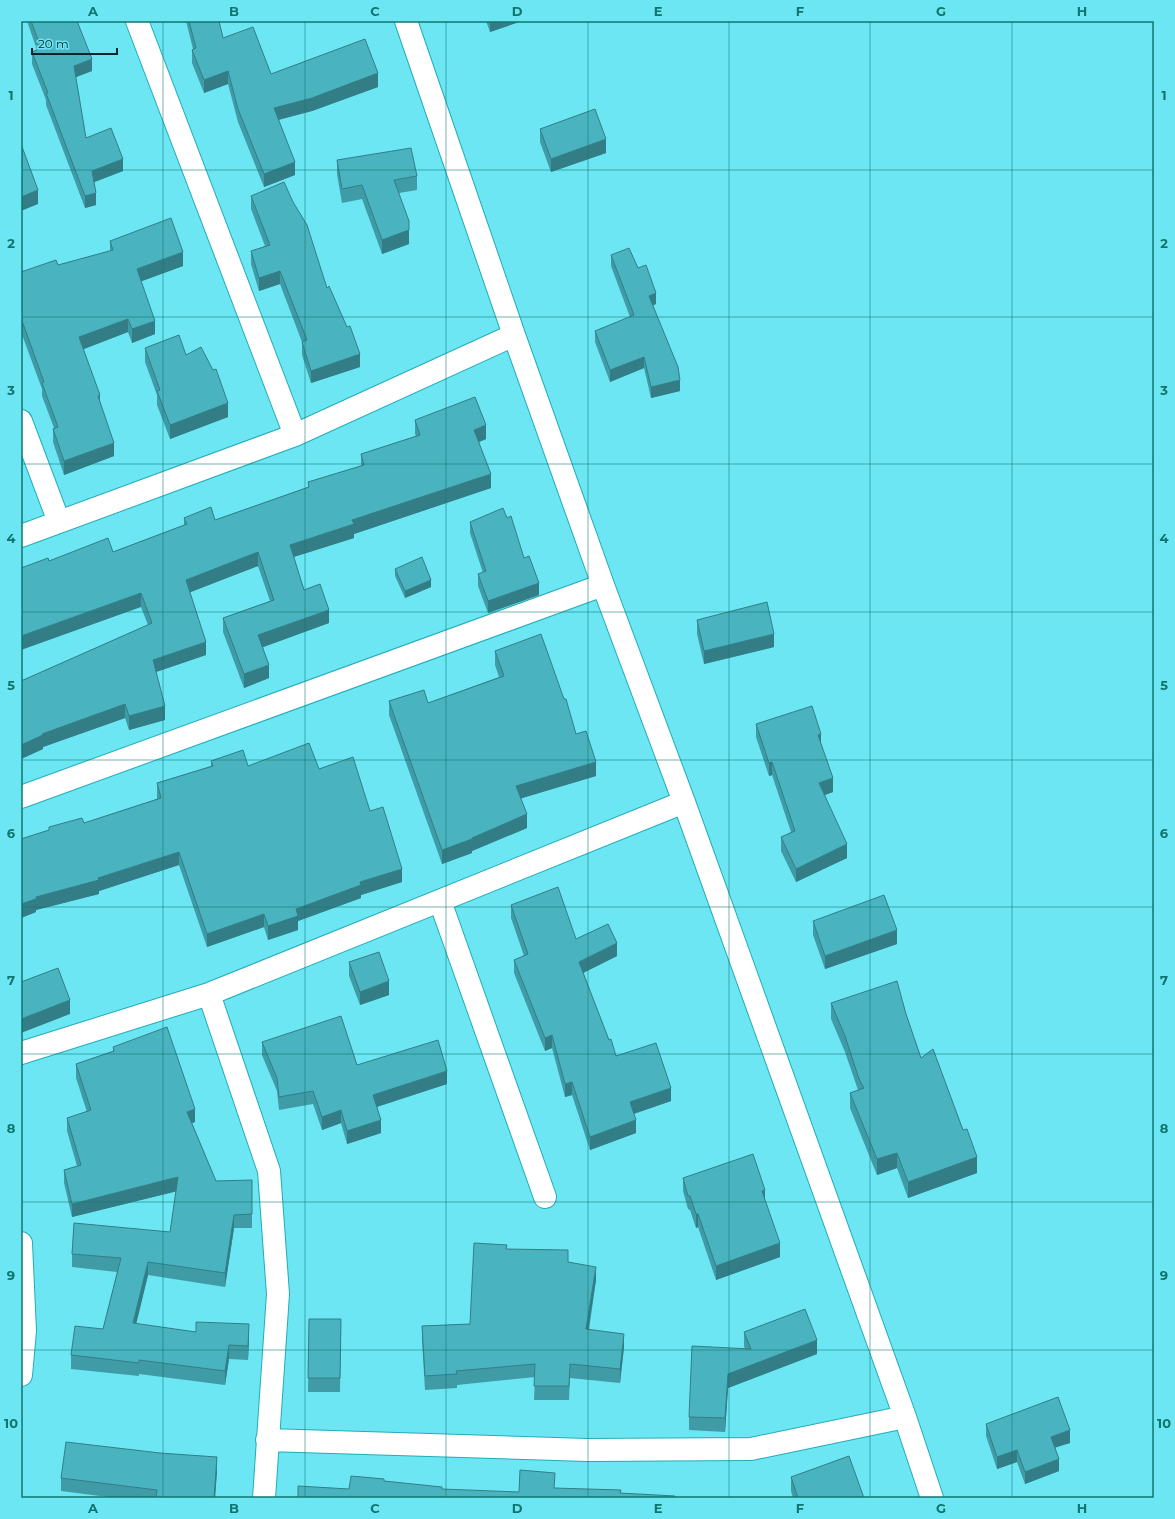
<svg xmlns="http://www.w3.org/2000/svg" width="1175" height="1519" font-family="Montserrat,sans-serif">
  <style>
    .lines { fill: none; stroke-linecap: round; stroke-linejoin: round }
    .minor-casing { stroke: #22acb9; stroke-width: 24 }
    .minor { stroke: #fff; stroke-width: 22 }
    .wall { fill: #3f9ba5 }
    .shaded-wall { fill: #337e86 }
    .building { fill: #49b4c0; stroke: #337e86 }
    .grid { fill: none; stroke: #0f766e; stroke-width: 1; stroke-opacity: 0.55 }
    .neatline { fill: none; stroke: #0f766e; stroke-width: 1.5 }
    .grid-label { font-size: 13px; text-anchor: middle; font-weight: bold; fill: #0f766e }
  </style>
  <rect width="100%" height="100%" fill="#6de6f4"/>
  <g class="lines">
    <defs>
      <path id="minor" d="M137,21L295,435
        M406,21L514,335L603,585L684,802L905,1417L932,1498
        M21,421L59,522
        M21,536L295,435L514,335
        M21,797L603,585
        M440,901L545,1197
        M209,994L269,1171L278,1294L264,1498
        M21,1053L209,994L684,802
        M21,1243L25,1331L21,1375
        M267,1440L587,1450L751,1449L905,1417"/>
    </defs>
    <use href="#minor" class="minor-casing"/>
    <use href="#minor" class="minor"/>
  </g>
  <path class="wall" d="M27,21H77L92,71L75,77L86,138L123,171L94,182L96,205L85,208L46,105V100L32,64V52L37,50Z
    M186,21H219L223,38L271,74L378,87L312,111L278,120L295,175L264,187L238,122L228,84L204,93L192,63V50L193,49Z
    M486,21H522L490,32Z
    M540,129L606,153L551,172L540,142Z
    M337,160L417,176V190L399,193L409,244L382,254L362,199L342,203L337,174Z
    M251,196L327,288L360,367L311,383L302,355V342L280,284L259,291L251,264V251L265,246L251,209Z
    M110,241L183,266L141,281L155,334L132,343L128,332L83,349L100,403L114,456L64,475L53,442V429L54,428L42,396V389L21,332V272L58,265L110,251Z
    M611,255L638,268L656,304L653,305L680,391L651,398L644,368L610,382L595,342V331L630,317L611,266Z
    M145,348L186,355L228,417L170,439L157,405V395L145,362Z
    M415,420L486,439L479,442L491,488L354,534V538L294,557L304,590L329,623L263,647L269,678L244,688L223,632V618L270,601L258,566L189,592L206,655L156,672L165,720L129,730L125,718L43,747V749L21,759V681L148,625L141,607L49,561L113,552L184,525V518L215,520L308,487V482L361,466V454L416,436L415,434Z
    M507,518L524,558L539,595L488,613L478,586V574L483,573L470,533V522Z
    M395,569L431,587L405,598L395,576Z
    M697,620L774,647L704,664L697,634Z
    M495,651L576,734L596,776L521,798L527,828L472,851V853L442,864L389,715V701L428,703L499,677L495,665Z
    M756,724L821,744L833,792L825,795L847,858L796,882L781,851V837L791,832L772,775L769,776L756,737Z
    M211,761L248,766L319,769L370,811L402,882L361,895V898L298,921V930L268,940L264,927L207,947L179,865L99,891V894L36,910V912L21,918V839L49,830V827L84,823L157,799V783L211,766Z
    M511,905L576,939L617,956L583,973L609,1040L616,1056L671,1101L634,1114L636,1133L590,1150L572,1095L565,1097L552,1048L545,1051L514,973V960L524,956L511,918Z
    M813,921L897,944L825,969L813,935Z
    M349,962L389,995L360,1005L349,976Z
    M831,1003L906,1014L921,1058L977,1173L908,1198L897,1168L877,1175L850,1108V1093L858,1090L845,1052L831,1019Z
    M262,1042L357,1065L447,1084L377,1107L381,1133L347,1144L341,1123L322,1130L313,1104L279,1110L277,1091L262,1055Z
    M113,1047L195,1122L192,1123L216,1181L252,1214V1228H234L225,1287L148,1275L136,1324L196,1332L249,1338L248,1360L229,1359L225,1385L139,1374V1376L71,1369V1355L103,1329L117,1272L72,1267V1254L170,1232L176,1191L72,1217L64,1183V1170L77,1166L67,1131V1118L87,1112L76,1078V1064L113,1051Z
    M683,1178L765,1200L780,1257L716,1280L698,1227L696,1228L690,1210L688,1209L683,1191Z
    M507,1249L568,1262L596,1280L589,1330L624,1347L620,1383L570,1378L569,1400H534L535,1377L457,1385V1388L425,1390L422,1340V1326L470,1324Z
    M309,1319L341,1333L340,1392H308Z
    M744,1332L817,1354L728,1388L725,1432L689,1430V1417L745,1349L744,1346Z
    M986,1424L1070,1443L1055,1447L1059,1471L1025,1484L1017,1462L997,1469L986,1436Z
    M217,1471L215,1498H116L61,1491V1478Z
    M791,1477L864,1498H793L791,1491Z"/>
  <path class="shaded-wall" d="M490,21H522L490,32Z
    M92,59V71L74,78V66Z
    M228,71V84L204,93V80Z
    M378,73V87L312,111L274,121V108Z
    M606,139V153L551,172V159Z
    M123,159V171L92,183V171Z
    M295,162V175L264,187V174Z
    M38,190V204L21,211V197Z
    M96,193V205L85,208V196Z
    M409,230V244L382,254V240Z
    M183,252V266L137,283V269Z
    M280,271V284L259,291V278Z
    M656,293V304L649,307V296Z
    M128,319V332L79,351V337Z
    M155,321V334L132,343V329Z
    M360,354V367L311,383V371Z
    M644,357V368L610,382V370Z
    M680,380V391L651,398V387Z
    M100,395V409L98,396Z
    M228,403V417L170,439V425Z
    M486,425V439L474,444V430Z
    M114,443V456L64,475V461Z
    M491,474V488L354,534V538L290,558V545L352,520Z
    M258,552V566L186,594V580Z
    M431,580V587L405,598V591Z
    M539,583V595L488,613V601Z
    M141,593V607L21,650V636Z
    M329,610V623L258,649V635Z
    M774,634V647L704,664V651Z
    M206,642V655L153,673V660Z
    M269,665V678L244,688V674Z
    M125,704V718L43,747V749L21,759V745L42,734Z
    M165,706V720L129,730V716Z
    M821,734V748L818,735Z
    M596,762V776L516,800V786Z
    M772,762V775L769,776V763Z
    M833,778V792L819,797V783Z
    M527,814V828L472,851V853L442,864V850Z
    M847,844V858L796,882V869Z
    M179,852V865L99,891V894L36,910V912L21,918V904L36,897L98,878Z
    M402,869V882L361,895V898L298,921V930L268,940V926L296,909L360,882Z
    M264,914V927L207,947V934Z
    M897,930V944L825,969V956Z
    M617,943V956L579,975V962Z
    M389,981V995L360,1005V992Z
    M70,1000V1014L21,1033V1019Z
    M552,1035V1048L545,1051V1038Z
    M447,1071V1084L373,1108V1095Z
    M572,1082V1095L565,1097V1084Z
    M671,1088V1101L630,1115V1102Z
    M195,1109V1122L187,1125V1112Z
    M341,1110V1123L322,1130V1117Z
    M381,1120V1133L347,1144V1131Z
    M636,1120V1133L590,1150V1137Z
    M897,1153V1168L877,1175V1159Z
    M977,1157V1173L908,1198V1182Z
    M178,1177V1191L72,1217V1204Z
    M765,1190V1204L762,1191Z
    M696,1214H698V1227L696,1228Z
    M234,1215V1228L225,1287V1273Z
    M780,1243V1257L716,1280V1266Z
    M148,1262V1275L133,1337V1323Z
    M596,1267V1280L586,1343V1329Z
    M249,1324V1338L248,1360V1346Z
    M624,1334V1347L620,1383V1369Z
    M817,1340V1354L728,1388L725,1432V1418L728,1374Z
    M229,1345V1359L225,1385V1371Z
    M1070,1430V1443L1051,1449V1437Z
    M1017,1450V1462L997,1469V1457Z
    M217,1457V1471L215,1498H214Z
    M1059,1459V1471L1025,1484V1472Z"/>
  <path class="building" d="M31,21H77L92,59L74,66L86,138L111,128L123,159L92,171L96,193L85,196L46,93H48L32,52L41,48Z
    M189,21H219L223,38L253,27L271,74L365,39L378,73L312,98L274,108L295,162L264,174L238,109L228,71L204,80L192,50L196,48Z
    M595,109L606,139L551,159L540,129Z
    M21,144L38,190L21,197Z
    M411,148L417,176L394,180L409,221V230L382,240L362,185L342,189L337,160Z
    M284,182L293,202L307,225L327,288L329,286L347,327L350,326L360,354L311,371L302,342L307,340L280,271L259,278L251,251L270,245L251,196Z
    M171,218L183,252L137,269L155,321L132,329L128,319L79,337L100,395L98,396L114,443L64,461L53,429L58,427L42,383L44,382L21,318V272L56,260L58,265L113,250L110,241Z
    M629,248L638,268L646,265L656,293L649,296L678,367L680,380L651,387L644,357L610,370L595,331L634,315L611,255Z
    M179,335L186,355L201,347L213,370L216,369L228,403L170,425L157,391L160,390L145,348Z
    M475,397L486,425L474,430L491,474L352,520L354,524L290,545L304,590L320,584L329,610L258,635L269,665L244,674L223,618L274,600L258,552L186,580L206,642L153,660L165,706L129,716L125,704L42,734L43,735L21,745V681L152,623L141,593L21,636V568L48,558L49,561L108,538L113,552L187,524L184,518L211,507L215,520L309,487L308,482L364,465L361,454L420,435L415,420Z
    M503,508L507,518L511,516L524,558L529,556L539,583L488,601L478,574L486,571L470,522Z
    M422,557L431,580L405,591L395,569Z
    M767,602L774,634L704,651L697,620Z
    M541,634L564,699H566L576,734L586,731L596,762L516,786L527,814L472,838V839L442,850L389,701L424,690L428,703L504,676L495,651Z
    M812,706L821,734L818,735L833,778L819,783L847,844L796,869L781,837L795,831L772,762L769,763L756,724Z
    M309,743L319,769L353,757L370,811L383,807L402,869L360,882L361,885L296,909L298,916L268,926L264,914L207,934L179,852L98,878L99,880L36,897V899L21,904V839L49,830V827L82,818L84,823L161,798L157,783L213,766L211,761L243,750L248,766Z
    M558,887L576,939L608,924L617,943L579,962L609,1040L611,1039L616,1056L656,1043L671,1088L630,1102L636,1120L590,1137L572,1082L565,1084L552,1035L545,1038L514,960L528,954L511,905Z
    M884,895L897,930L825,956L813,921Z
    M379,952L389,981L360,992L349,962Z
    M58,968L70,1000L21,1019V982Z
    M897,981L906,1014L921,1058L933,1049L963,1130L967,1129L977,1157L908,1182L897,1153L877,1159L850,1093L864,1088L859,1079L845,1036L831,1003Z
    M341,1016L357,1065L438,1040L447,1071L373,1095L381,1120L347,1131L341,1110L322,1117L313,1091L279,1097L277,1078L262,1042Z
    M167,1027L195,1109L187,1112L216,1181L252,1180V1214L234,1215L225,1273L148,1262L133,1323L196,1332V1322L249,1324L248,1346L229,1345L225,1371L139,1360V1363L71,1355L75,1326L103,1329L121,1258L72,1254L74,1223L170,1232L178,1177L72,1204L64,1170L81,1165L67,1118L91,1110L76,1064L114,1051L113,1047Z
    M753,1154L765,1190L762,1191L780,1243L716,1266L698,1214H696L690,1196H688L683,1178Z
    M474,1243L507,1245L506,1249L568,1250V1262L596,1267L586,1329L624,1334L620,1369L570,1364L569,1386H534L535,1364L456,1371L457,1374L425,1376L422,1326L470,1324Z
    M805,1309L817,1340L728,1374L725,1418L689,1417L692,1346L751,1349L744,1332Z
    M309,1319H341L340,1378H308Z
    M1058,1397L1070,1430L1051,1437L1059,1459L1025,1472L1017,1450L997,1457L986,1424Z
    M66,1442L160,1453L217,1457L214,1498H156L157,1490L61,1478Z
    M849,1456L864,1498H798L791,1477Z
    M520,1470L555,1473L554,1488L621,1490L620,1493L675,1496V1498H298V1486L349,1489L351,1476L384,1479V1481L442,1487V1489L519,1492Z"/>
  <path class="grid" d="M163,21V1498M305,21V1498M446,21V1498M588,21V1498M729,21V1498M870,21V1498M1012,21V1498M21,170H1154M21,317H1154M21,464H1154M21,612H1154M21,760H1154M21,907H1154M21,1054H1154M21,1202H1154M21,1350H1154"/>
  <rect width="1175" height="1519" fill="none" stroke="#6de6f4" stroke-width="44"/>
  <path d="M32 48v6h85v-6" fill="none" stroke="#00262a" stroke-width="2"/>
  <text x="38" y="48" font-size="12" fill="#00262a" stroke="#6de6f4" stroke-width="3" paint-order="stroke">20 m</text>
  <rect x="22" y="22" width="1131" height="1475" class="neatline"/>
  <g class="grid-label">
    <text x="93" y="16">A</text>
    <text x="234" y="16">B</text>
    <text x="375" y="16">C</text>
    <text x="517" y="16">D</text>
    <text x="658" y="16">E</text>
    <text x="800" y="16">F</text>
    <text x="941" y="16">G</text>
    <text x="1082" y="16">H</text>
    <text x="11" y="100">1</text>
    <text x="1164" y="100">1</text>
    <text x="11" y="248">2</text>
    <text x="1164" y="248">2</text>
    <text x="11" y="395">3</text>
    <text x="1164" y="395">3</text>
    <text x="11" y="543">4</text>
    <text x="1164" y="543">4</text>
    <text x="11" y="690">5</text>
    <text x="1164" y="690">5</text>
    <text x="11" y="838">6</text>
    <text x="1164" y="838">6</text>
    <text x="11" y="985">7</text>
    <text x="1164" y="985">7</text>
    <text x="11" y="1133">8</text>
    <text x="1164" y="1133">8</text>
    <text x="11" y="1280">9</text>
    <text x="1164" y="1280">9</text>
    <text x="11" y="1428">10</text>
    <text x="1164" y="1428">10</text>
    <text x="93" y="1513">A</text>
    <text x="234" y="1513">B</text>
    <text x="375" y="1513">C</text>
    <text x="517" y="1513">D</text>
    <text x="658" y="1513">E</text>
    <text x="800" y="1513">F</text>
    <text x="941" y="1513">G</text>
    <text x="1082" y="1513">H</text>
  </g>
</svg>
